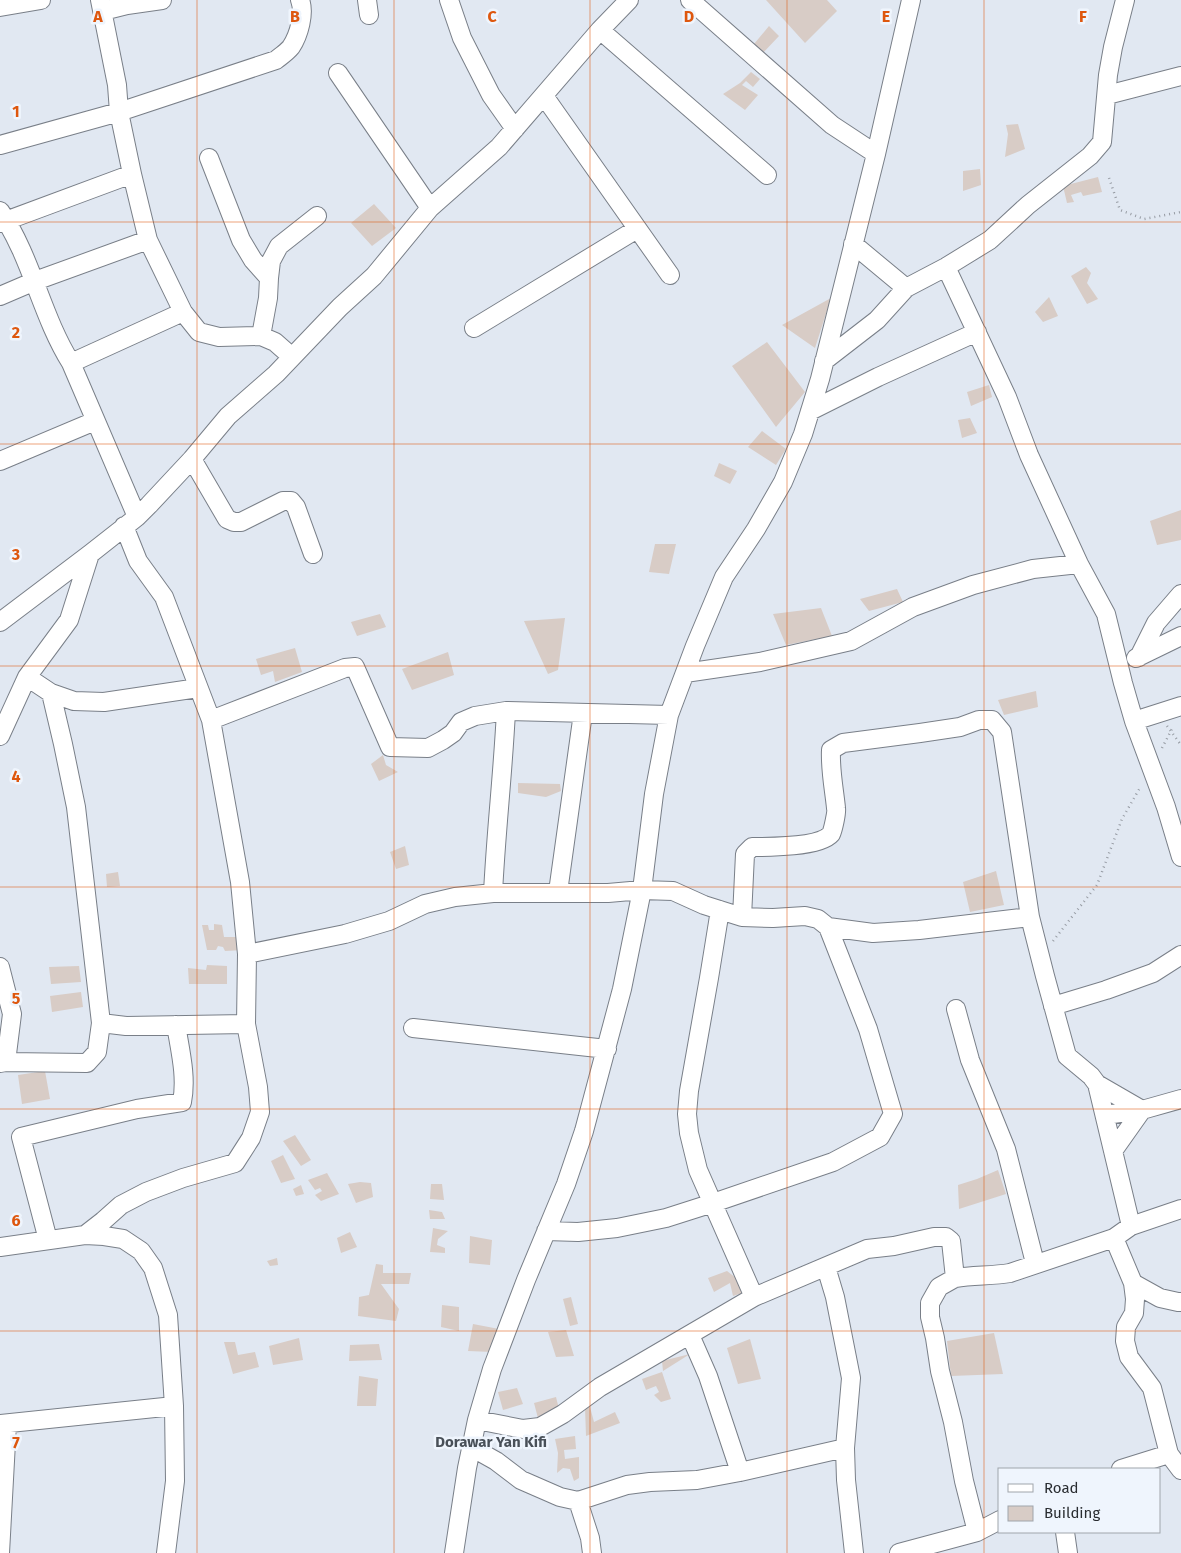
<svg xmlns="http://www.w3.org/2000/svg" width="1181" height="1553" font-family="'Fira Sans',sans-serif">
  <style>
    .building { fill: #d8ccc6 }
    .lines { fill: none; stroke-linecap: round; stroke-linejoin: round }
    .minor-casing { stroke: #797f88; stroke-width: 20 }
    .path { stroke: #979ca4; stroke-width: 2.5; stroke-dasharray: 1 4; stroke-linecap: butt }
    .minor { stroke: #fff; stroke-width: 18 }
    .grid { fill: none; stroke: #de570e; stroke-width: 1; stroke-opacity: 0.55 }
    .labels { text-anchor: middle; stroke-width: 5; stroke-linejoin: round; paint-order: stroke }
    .quarter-label { font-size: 15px; font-weight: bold; fill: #495058; stroke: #eff5fd }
    .grid-label { font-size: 16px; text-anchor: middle; font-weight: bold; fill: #de570e; stroke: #eff5fd; stroke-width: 5; stroke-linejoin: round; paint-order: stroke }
  </style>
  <rect width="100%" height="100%" fill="#e1e8f2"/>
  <path class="building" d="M766,0H827L837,11L805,43Z
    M769,26L779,36L762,54L754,44Z
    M751,72L760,79L753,87L746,81L742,85L758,95L745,110L723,94L740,83Z
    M1018,124L1025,149L1005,157L1008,134L1006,125Z
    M980,169L981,185L963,191V171Z
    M1098,177L1102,192L1083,196L1081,192L1071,195L1074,202L1067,203L1063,186Z
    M374,204L396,228L372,246L351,223Z
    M1086,267L1091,273L1087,283L1098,299L1087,304L1071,276Z
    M1049,297L1058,316L1043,322L1035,312Z
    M831,298L815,348L782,325Z
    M767,342L805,392L776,427L732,366Z
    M989,385L992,397L971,406L967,392Z
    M970,418L977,433L962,438L958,420Z
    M762,431L786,449L776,465L748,447Z
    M719,463L737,471L730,484L714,476Z
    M1181,510V540L1157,545L1150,521Z
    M655,544H676L669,574L649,572Z
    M897,589L903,602L869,611L860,599Z
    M821,608L832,636L786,645L773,614Z
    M380,614L386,627L357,636L351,622Z
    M565,618L558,670L548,674L524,621Z
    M295,648L302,672L275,682L273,671L261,675L256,659Z
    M448,652L454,675L412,690L402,669Z
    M1036,691L1038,707L1004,715L998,700Z
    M383,755L386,765L398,772L379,781L371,764Z
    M518,783L560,784L561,791L546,797L518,793Z
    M405,846L409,865L396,869L390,852Z
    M996,871L1004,905L970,912L963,882Z
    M118,872L120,886L107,887L106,874Z
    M214,924L222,925L224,937H243L244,950L225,951L223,947L218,946L216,950H207L202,925H208L209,930H214Z
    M207,965L227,966V984H189L188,968L206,970Z
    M79,966L81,982L51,984L49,967Z
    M81,992L83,1007L52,1012L50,996Z
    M45,1071L50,1099L22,1104L18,1075Z
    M295,1135L311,1160L301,1166L283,1141Z
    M283,1155L295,1179L281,1183L271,1161Z
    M998,1170L1006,1194L959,1209L958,1185L977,1179Z
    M327,1173L339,1194L321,1201L315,1195L322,1191L320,1188L315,1190L308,1180Z
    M360,1182L371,1183L373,1197L356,1203L348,1184Z
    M431,1184H442L444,1200L430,1199Z
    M301,1185L304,1194L296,1196L293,1189Z
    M429,1210L442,1212L445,1219H430Z
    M433,1228L448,1231L438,1239L437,1245L445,1248V1253L430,1252Z
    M350,1232L357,1247L341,1253L337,1238Z
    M470,1236L492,1240L490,1265L469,1263Z
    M277,1258L278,1265L270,1266L267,1261Z
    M376,1264L383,1265V1273H411L409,1284H381L399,1309L396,1321L358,1316L359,1297L369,1295Z
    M727,1271L736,1278L748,1291L733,1296L730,1283L714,1292L708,1278Z
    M571,1297L578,1324L570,1326L563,1299Z
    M442,1305L459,1307V1331L441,1327Z
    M473,1324L499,1329L492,1352L468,1351Z
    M566,1330L574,1356L556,1357L548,1332Z
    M994,1333L1003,1374L951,1376L947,1341Z
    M299,1338L303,1360L273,1365L269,1346Z
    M750,1339L761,1379L738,1384L727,1348Z
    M224,1342H235L238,1355L255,1352L259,1367L233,1374Z
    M379,1344L382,1360L349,1361L350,1345Z
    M690,1354L663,1371L662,1361Z
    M662,1372L671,1399L661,1402L654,1395L659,1392L656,1386L646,1390L642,1379Z
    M359,1376L378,1379L376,1406H357Z
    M517,1388L523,1404L503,1410L498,1392Z
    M556,1397L559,1409L539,1422L534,1403Z
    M585,1407H590L594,1422L615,1412L620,1423L586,1436Z
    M575,1436L576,1449L564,1450L565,1459L579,1457V1478L574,1481L570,1469L563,1468L557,1473L558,1453L555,1439Z"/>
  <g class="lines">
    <defs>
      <path id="minor" d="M100,0L117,85L119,112L132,174L148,240L183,312L199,332L219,337L261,336L275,342L292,357
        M367,0L369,15
        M449,0L462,38L491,95L515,129
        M690,0L832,125L876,154
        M0,7L41,0
        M103,11L127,5L162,0
        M600,30L767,175
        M338,73L430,208
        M1107,95L1181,76
        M544,96L670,275
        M0,145L119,112L276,60C281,56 287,52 291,47C299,35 305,13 300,0
        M209,158L241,240L253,260L269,278
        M0,211C32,258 41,315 71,363L137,517
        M0,223L132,174
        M853,244L906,288
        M946,267L1007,397L1029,455L1079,564L1106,614L1123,683L1134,721L1166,807L1181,857
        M0,296L35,281L148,240
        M474,328L637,229
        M261,336L268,298L269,278L271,261L279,246L317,216
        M824,361L877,320L906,288L946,267L990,240L1028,205L1090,156L1102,142L1108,75L1113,47L1125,0
        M71,363L183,312
        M810,411L878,377L977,332
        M192,459L227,519L234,522H241L283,501H291L296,507L313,554
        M0,461L95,421
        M0,622L90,554L137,517L149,505L192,459L228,416L276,374L340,307L374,276L430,208L499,147L600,30L629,0
        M1139,657L1156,623L1181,594
        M1136,658L1181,636
        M685,673L760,662L851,641L913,607L973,585L1033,569L1079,564
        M27,677L51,693L74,701L104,702L198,688
        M51,693L63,744L76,807L101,1023
        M211,720L345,668L355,667L390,747L428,748L443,740L453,733L461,722L475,716L506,711L669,715
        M1134,721L1181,706
        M0,736L27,677L69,620L90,554
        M558,892L583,713
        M493,893C496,832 503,772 506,711
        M720,910L709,978L689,1091L687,1114L689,1133L698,1170L754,1297
        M742,917L745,854L752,847C768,847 820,847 831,834C833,830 837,812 836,808C834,788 830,770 831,750L843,743L920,733L960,727L979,720H992L1002,732L1030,917L1045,976L1067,1056L1091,1076L1097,1084L1131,1226
        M828,927L873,933L919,930L1030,917
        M247,954L345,934L389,921L425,904L455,897L493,893H608L642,890L673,891L704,905L742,917L773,918L805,916L818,919L828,927L868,1029L893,1114L880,1137L833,1162L713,1203L666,1218L617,1228L578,1232L546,1231
        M0,967L12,1014L6,1062
        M1053,1006L1106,990L1153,973L1181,955
        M956,1009L970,1060L1006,1149L1035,1263
        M413,1028L607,1049
        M0,1063L6,1062L87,1063L97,1052L101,1023L126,1026L246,1024
        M1097,1084L1142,1110L1113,1151
        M1105,1115L1142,1110L1181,1099
        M85,1235L103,1221L121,1205L146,1192L183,1178L235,1163L251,1138L260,1112L258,1087L246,1024L247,954L240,882L211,720L164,597L138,561L124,526
        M1114,1238L1133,1283L1135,1299L1134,1313L1126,1327L1125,1341L1129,1357L1152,1388L1169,1454L1181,1470
        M48,1240L21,1137L137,1109L182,1102C187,1077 180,1050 176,1025
        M0,1247L85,1235L104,1236L123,1239L141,1251L153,1268L168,1315L174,1406L175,1481L166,1553
        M826,1267L835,1297L851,1378L845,1448L846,1480L854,1553
        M955,1278L939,1287L930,1303V1317L935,1338L940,1371L953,1422L964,1481L977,1532
        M1133,1283L1160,1298L1178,1302H1181
        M690,1335L708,1376L740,1472
        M477,1420L523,1429L540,1427L563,1414L600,1387L754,1297L867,1249L894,1246L934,1237H946L951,1241L955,1278C974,1275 992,1276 1010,1273L1114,1238L1131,1226L1181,1209
        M0,1424L174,1406
        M471,1447L496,1461L521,1480L560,1497L578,1501L627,1485L650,1482L697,1480L740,1472L845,1448
        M1121,1469L1169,1454
        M578,1501L590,1538L592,1553
        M1065,1532L1068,1553
        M0,1553L7,1424
        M454,1553L467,1468L477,1420L492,1369L526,1280L566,1184L584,1131L622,989L642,890L654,794L669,715L695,646L724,577L756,529L783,482L803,434L820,379L876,154L911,0
        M899,1553L977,1532L1000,1520"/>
    </defs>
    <use href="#minor" class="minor-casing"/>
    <path class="path" d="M1109,178L1120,210L1144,219L1181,212
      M1167,726L1181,745
      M1162,748L1173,727
      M1053,941L1097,885L1122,819L1141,786"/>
    <use href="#minor" class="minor"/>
  </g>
  <path class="grid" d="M197,0V1553M394,0V1553M590,0V1553M787,0V1553M984,0V1553M0,222H1181M0,444H1181M0,666H1181M0,887H1181M0,1109H1181M0,1331H1181"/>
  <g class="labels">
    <g class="quarter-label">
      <text x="491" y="1447">Dorawar Yan Kifi</text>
    </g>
  </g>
  <g class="grid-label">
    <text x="98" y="22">A</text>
    <text x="295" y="22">B</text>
    <text x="492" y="22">C</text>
    <text x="689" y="22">D</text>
    <text x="886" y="22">E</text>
    <text x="1083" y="22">F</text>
    <text x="16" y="117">1</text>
    <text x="16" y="338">2</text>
    <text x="16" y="560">3</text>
    <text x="16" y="782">4</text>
    <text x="16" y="1004">5</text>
    <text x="16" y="1226">6</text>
    <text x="16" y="1448">7</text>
  </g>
  <rect x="998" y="1468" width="162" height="65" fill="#eff5fd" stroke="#a0a5ab"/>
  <rect x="1008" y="1484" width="25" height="8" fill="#ffffff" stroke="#a0a5ab"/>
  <text x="1044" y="1493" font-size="15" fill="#292c30">Road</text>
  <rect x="1008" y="1506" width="25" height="15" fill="#d8ccc6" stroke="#a0a5ab"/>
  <text x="1044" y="1518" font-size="15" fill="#292c30">Building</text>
</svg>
